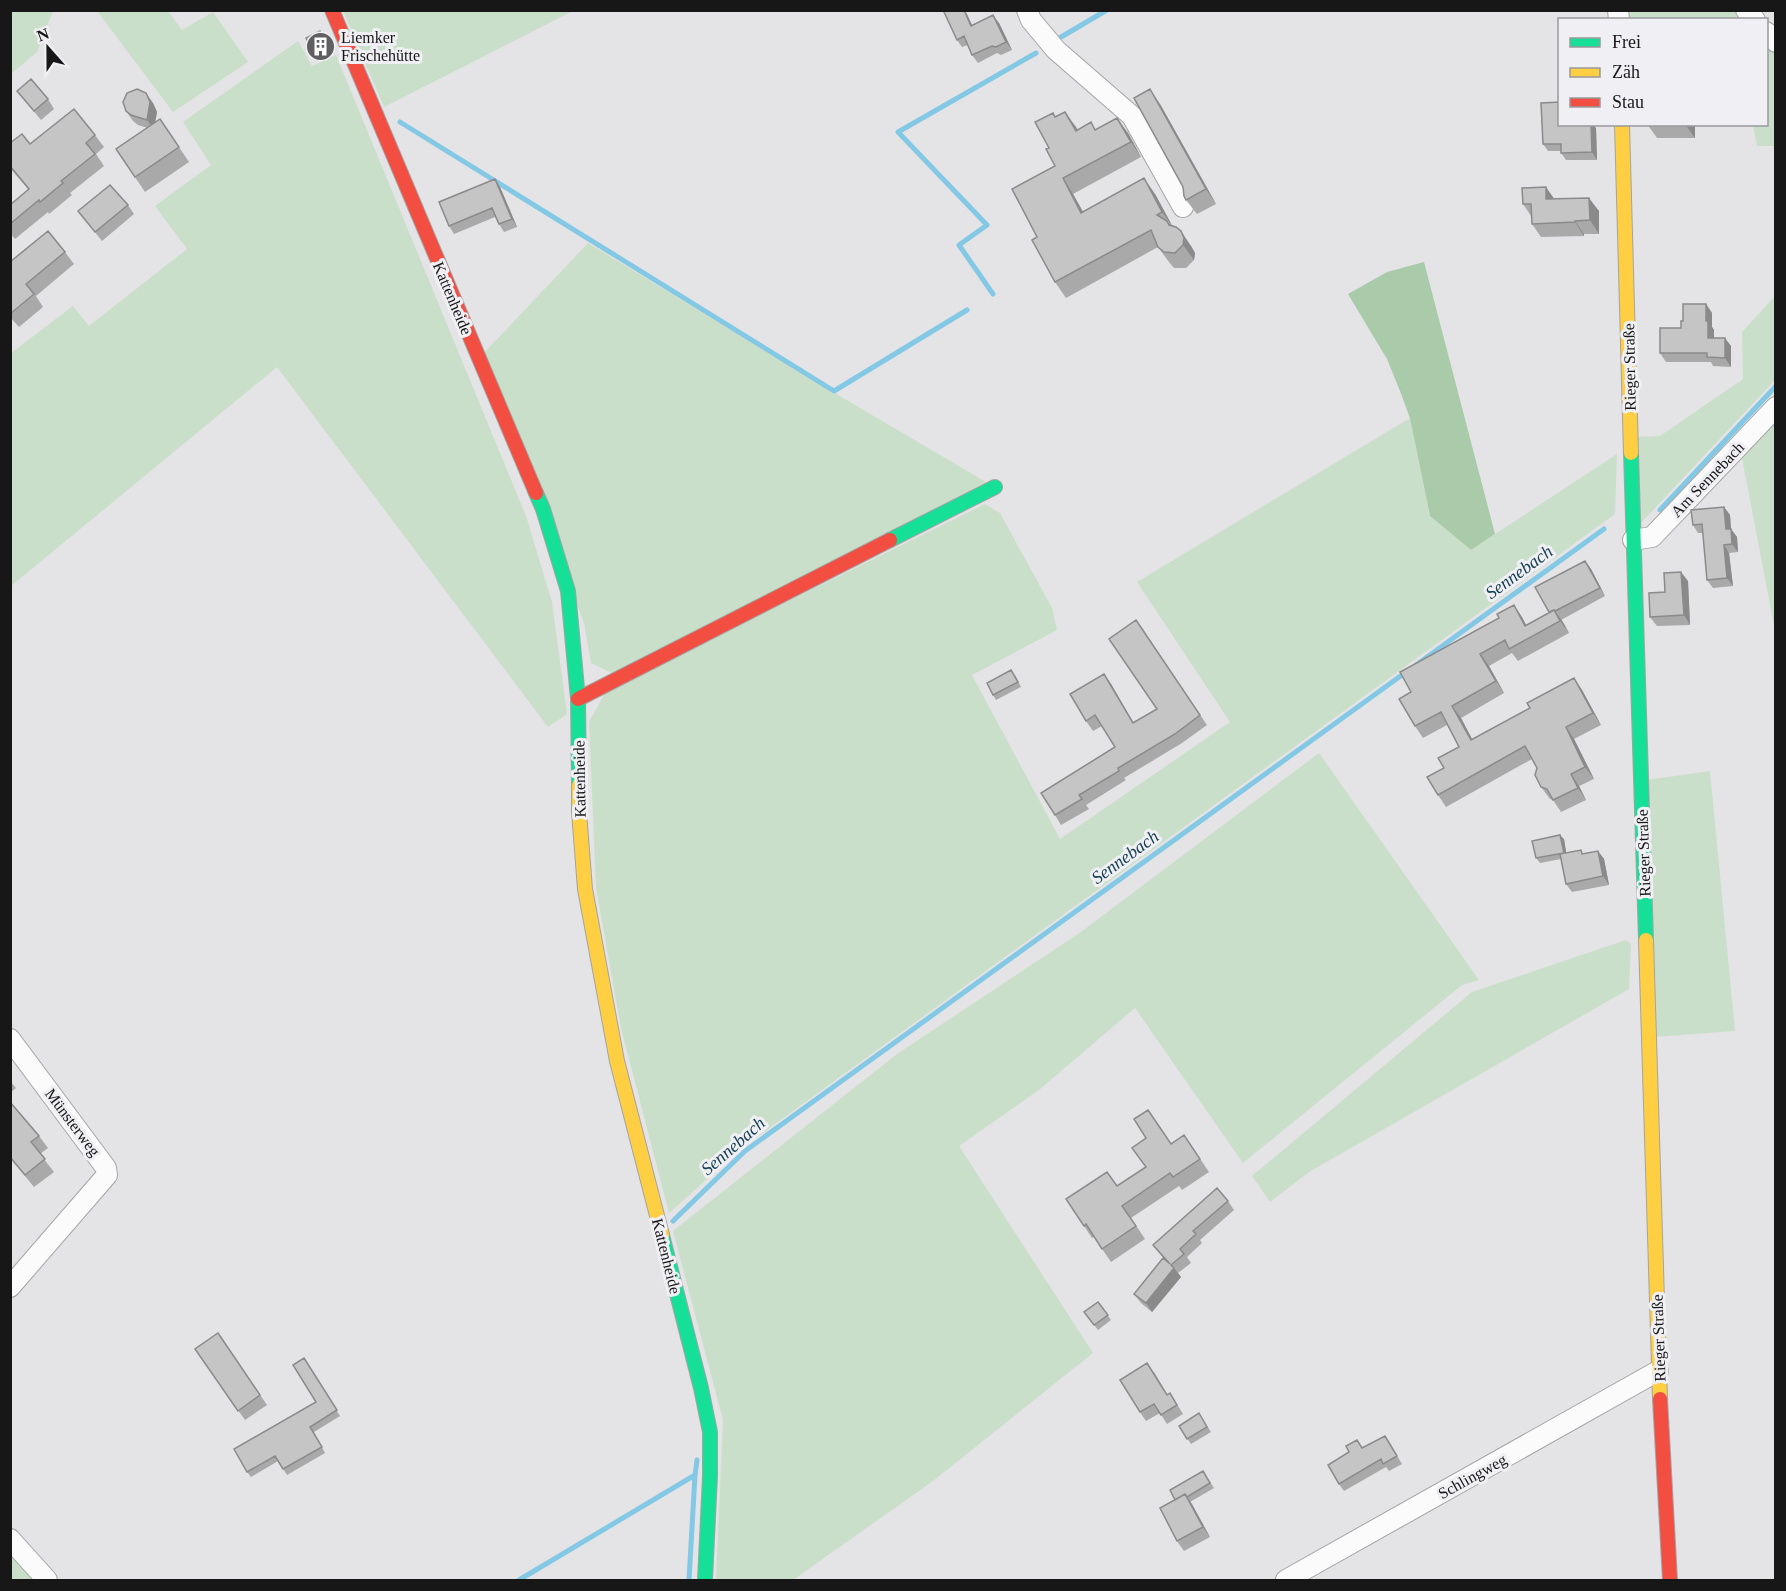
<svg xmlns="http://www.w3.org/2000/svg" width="1786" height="1591" font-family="'Times New Roman',serif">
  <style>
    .green { fill: #cadfca }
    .forest { fill: #aacbaa }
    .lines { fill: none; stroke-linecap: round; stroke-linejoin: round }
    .stream { stroke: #83c8e5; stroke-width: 5 }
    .street-casing { stroke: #a4a3a5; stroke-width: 22 }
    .fast-casing { stroke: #a4a3a5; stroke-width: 16 }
    .slow-casing { stroke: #a4a3a5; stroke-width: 16 }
    .jam-casing { stroke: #a4a3a5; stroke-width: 16 }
    .street { stroke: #fbfbfb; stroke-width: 20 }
    .fast { stroke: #16e098; stroke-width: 14 }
    .slow { stroke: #ffcf43; stroke-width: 14 }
    .jam { stroke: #f24e42; stroke-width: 14 }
    .wall { fill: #aaa9aa }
    .shaded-wall { fill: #8b8a8b }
    .building { fill: #c6c5c6; stroke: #8b8a8b; stroke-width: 1.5 }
    .labels { text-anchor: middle; stroke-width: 6; stroke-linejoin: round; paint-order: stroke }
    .poi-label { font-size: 16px; fill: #171718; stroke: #f0f0f4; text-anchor: start }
    .street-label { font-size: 16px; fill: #171718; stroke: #f0f0f4 }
    .water-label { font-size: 18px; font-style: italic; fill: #164153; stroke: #f0f0f4 }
  </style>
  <rect width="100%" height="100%" fill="#e4e3e5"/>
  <path class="green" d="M11,10L53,11L37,52L11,74Z
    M97,11H168L182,30L213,12L248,62L173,112Z
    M343,11H573L384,107Z
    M1626,11H1736L1745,19H1626Z
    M298,41L312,66L336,55L526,516L552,602L567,714L548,727L277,367L11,586V353L73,306L89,326L187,249L155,206L211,165L183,122Z
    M1767,42L1775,51V146H1757L1753,125L1766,124Z
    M588,243L833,392L986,482L614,674L591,663L584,623L484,353Z
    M1775,296V380L1640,524L1638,437L1660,436L1743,379L1742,332Z
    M1410,418L1430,516L1471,550L1617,454L1615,514L742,1148L669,1213L621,1028L596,888L589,722L606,691L985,504L1000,513L1052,608L1057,630L972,675L1060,839L1230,722L1137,582Z
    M1775,418V631L1742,458Z
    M1319,753L1479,980L1462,985L1243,1163L1135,1008L1039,1090L959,1146L1093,1353L933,1481L793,1580H716L723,1420L673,1231L897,1054L1081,932Z
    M1710,771L1735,1031L1653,1037L1646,780Z
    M1626,940L1631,944L1629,989L1309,1172L1270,1202L1252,1176L1472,992Z
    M11,1548L38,1580H11Z"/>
  <path class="forest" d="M1424,262L1495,534L1471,550L1430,516L1410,418L1400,391L1387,359L1348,294L1387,272Z"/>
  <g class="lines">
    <path class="stream" d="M1056,40L1107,10
      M400,122L834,391L967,310
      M993,294L959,245L987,225L898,132L1036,53
      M1660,510L1776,386
      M1416,665L1604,529
      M673,1221L745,1151L1406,672
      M519,1580L695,1475L697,1460
      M689,1580L695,1475"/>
    <defs>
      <path id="street" d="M1027,10L1031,20L1056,50L1132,116L1183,207
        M1618,10L1619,20
        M1746,10L1755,20
        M1766,32L1776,42
        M1633,540L1652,537L1776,407
        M10,1039L106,1168L107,1175L10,1287
        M10,1539L47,1580
        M1286,1580L1658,1371"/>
      <path id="fast" d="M1631,453L1646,940
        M536,493L543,509L568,591L578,699L579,785
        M890,540L995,487
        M662,1235L701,1388L710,1432V1476L705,1580"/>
      <path id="slow" d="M1622,124L1631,453
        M579,785V812L585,889L617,1061L662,1235
        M1646,940L1660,1399"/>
      <path id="jam" d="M332,10L536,493
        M578,699L890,540
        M1660,1399L1670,1580"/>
    </defs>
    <use href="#street" class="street-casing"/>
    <use href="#fast" class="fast-casing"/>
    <use href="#slow" class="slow-casing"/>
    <use href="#jam" class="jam-casing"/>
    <use href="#street" class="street"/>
    <use href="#fast" class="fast"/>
    <use href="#slow" class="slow"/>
    <use href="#jam" class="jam"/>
  </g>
  <path class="wall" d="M999,23L1012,50L1001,55L997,53L978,63L972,55L968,45L962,47L957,40L972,25Z
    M320,31L330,50L317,57L313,52Z
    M17,91L48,99L54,109L41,120Z
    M153,103L157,112L155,123L160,119L189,162L145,192L116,149L148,128L138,125L133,121L126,111Z
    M1160,104L1216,204L1197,214L1186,200Z
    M1056,117L1076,127L1077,130L1096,129L1128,133L1141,157L1073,194L1083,212L1155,194L1172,226L1191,246L1195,253L1194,260L1186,268H1174L1169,262L1158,247L1066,298L1055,282L1037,237L1055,166L1049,148Z
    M1560,124L1596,128L1597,160H1566L1561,153V151H1548L1543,144Z
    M1647,124H1695V138H1657Z
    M95,135L104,147L96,154L104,166L70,193L72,195L49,214L48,212L15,239L10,233V205L28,189L10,168V143L30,144Z
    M500,187L517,227L504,232L499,224L495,217L454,234L449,226Z
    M1554,199L1599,211V234H1584V236L1541,237L1532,224L1531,216L1523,204Z
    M128,205L134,214L102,241L78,211Z
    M65,252L74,264L36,296L43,307L19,327L10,317V262Z
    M1706,304L1712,313V327L1714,330V338L1731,346V367L1713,366L1711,362H1666L1660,353L1681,328L1683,321Z
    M1724,507L1730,515L1731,529L1737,537L1738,552L1729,553L1733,586L1713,588L1707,580L1703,533H1698L1693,525Z
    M1585,561L1591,569L1605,596L1561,620L1569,633L1518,661L1512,653L1489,666L1504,693L1461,718L1472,740L1530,708L1574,678L1582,690L1601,725L1574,739L1594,779L1579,786L1586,800L1561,812L1553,800L1550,799L1541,787L1537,768L1532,759L1446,807L1438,795L1444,768L1459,747L1447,725L1423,738L1415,726L1411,692L1514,605L1526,625L1549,612Z
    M1688,581L1690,625L1657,626L1650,617Z
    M1136,620L1207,725L1182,743L1124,778L1126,780L1086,805L1089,809L1061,825L1055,815L1115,747L1102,726L1093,731L1086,721L1104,674L1111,684L1133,722L1157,709Z
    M1015,675L1021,687L996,700L993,695Z
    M1564,839L1566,853L1584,854L1598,851L1604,859L1609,885L1572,892L1566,884L1561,859L1540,863L1536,858Z
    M10,1081L16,1088L10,1093Z
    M10,1102L39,1136L48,1148L40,1154L54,1172L34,1187L10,1158Z
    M1184,1135L1209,1172L1182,1190L1179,1186L1131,1218L1145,1239L1111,1262L1094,1237L1092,1238L1066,1199L1117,1186L1146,1167L1171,1143Z
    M1228,1201L1234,1210L1200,1240L1202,1243L1187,1257L1191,1263L1178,1273L1181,1277L1152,1312L1141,1303L1134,1294L1164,1259L1153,1245Z
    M1098,1302L1111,1320L1098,1330L1084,1312Z
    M218,1333L267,1405L245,1420L195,1349Z
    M304,1358L340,1416L314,1432L325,1453L287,1475L278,1461L251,1477L247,1472L316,1402Z
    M1154,1372L1167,1394L1170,1393L1183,1414L1167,1424L1160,1413L1146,1421L1140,1412Z
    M1199,1413L1211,1432L1191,1444L1179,1426Z
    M1385,1436L1402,1464L1389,1471L1386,1467L1344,1491L1339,1484L1349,1452L1363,1448Z
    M1203,1471L1214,1488L1190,1502L1210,1537L1184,1551L1177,1541L1175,1500Z"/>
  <path class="shaded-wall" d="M964,10H965L976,33L971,26Z
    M993,15L999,23L1012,50L1006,42Z
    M1150,89L1160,104L1216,204L1206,189Z
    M146,93L153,103L157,112L154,129L147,120Z
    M1065,112L1076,127L1086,147L1076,131Z
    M1117,118L1128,133L1141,157L1131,142Z
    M1588,124H1593L1596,128L1597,160L1592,152Z
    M1685,124H1695V138Z
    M1063,178L1073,194L1092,228L1081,213Z
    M1144,178L1155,194L1173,227L1162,212Z
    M495,179L500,187L517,227L512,219Z
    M1546,187L1555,200L1546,199Z
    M1589,198L1599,211V234L1590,220Z
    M1575,221L1584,234V236L1575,222Z
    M1181,231L1191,246L1195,253L1194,260L1183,245Z
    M1706,304L1712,313V327L1714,330V347L1708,338L1706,321Z
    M1725,338L1731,346V367L1725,358Z
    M1724,507L1730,515L1731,529L1737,537L1738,552L1732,544L1726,529Z
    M1724,545L1729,553L1733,586L1727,578Z
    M1585,561L1591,569L1605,596L1600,588Z
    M1681,572L1688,581L1690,625L1684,615Z
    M1514,605L1522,617L1533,638L1525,626Z
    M1554,610L1563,622L1569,633L1560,621Z
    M1480,654L1489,666L1504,693L1496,681Z
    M1104,674L1111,684L1139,733L1133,723Z
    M1574,678L1582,690L1601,725L1593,713Z
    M1452,706L1461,718L1479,752L1471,740Z
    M1566,727L1574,739L1594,779L1585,767Z
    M1571,774L1579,786L1586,800L1578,788Z
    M1560,835L1564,839L1567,857L1564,853Z
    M1598,851L1604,859L1609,885L1603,876Z
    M1174,1268L1181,1277L1152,1312L1146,1303Z
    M1185,1494L1192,1504L1210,1537L1203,1527Z"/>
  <path class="building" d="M947,10H964L971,26L993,15L1006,42L996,47L992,46L972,55L964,36L957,40L944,12Z
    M320,31L327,45L313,52L306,38Z
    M31,79L48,99L34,111L17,91Z
    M137,89L146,93L150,102L147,120L131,115L126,111L123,102L127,93Z
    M1150,89L1206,189L1186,200L1184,196L1183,187L1134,98Z
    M1560,102V124H1591L1592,152L1561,153V144H1543L1541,103Z
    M74,109L95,135L86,143L95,154L61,181L63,183L40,202L39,200L10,224V205L29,189L10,166V143L22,134L30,144Z
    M1065,112L1076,131L1091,122L1095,130L1117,118L1131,142L1063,178L1081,213L1144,178L1162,212L1157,215L1167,221L1169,225L1176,227L1181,231L1184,238L1183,245L1175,253L1164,252L1158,247L1151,230L1055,282L1032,240L1037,237L1012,189L1055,166L1046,149L1049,148L1035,122L1053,113L1055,117Z
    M160,119L179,147L135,177L116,149Z
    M495,179L512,219L499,224L492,208L449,226L439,202Z
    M110,185L128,205L95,232L78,211Z
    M1546,187V199L1589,198L1590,220L1575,221V222L1532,224L1531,204H1523L1522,188Z
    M48,231L65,252L26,284L34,294L10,314V262Z
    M1683,304H1706V321H1708V338H1725V358L1707,357V353H1660V328H1681V321H1683Z
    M1724,507L1726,529H1731L1732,544L1724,545L1727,578L1707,580L1702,524L1693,525L1691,510Z
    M1585,561L1600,588L1555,611L1554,610L1549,612L1535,587Z
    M1681,572L1684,615L1650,617L1649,593L1665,592L1664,573Z
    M1514,605L1525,626L1554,610L1560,621L1509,649L1505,640L1480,654L1496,681L1452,706L1471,740L1530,708L1527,703L1574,678L1593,713L1566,727L1585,767L1571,774L1578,788L1553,800L1547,789L1541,787L1535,775L1537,768L1525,746L1438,795L1427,777L1444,768L1438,758L1459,747L1441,712L1415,726L1399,699L1411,692L1400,672L1499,618L1497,614Z
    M1136,620L1200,715L1175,734L1118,768L1119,771L1079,795L1082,799L1055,815L1041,793L1115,747L1095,715L1086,721L1070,694L1104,674L1133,723L1157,709L1109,639Z
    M1011,670L1018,682L993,695L987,683Z
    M1560,835L1564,853L1536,858L1532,841Z
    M1581,850L1582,854L1598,851L1603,876L1566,884L1560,854Z
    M10,1102L39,1136L31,1142L45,1159L25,1175L10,1157Z
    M1148,1110L1171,1144L1184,1135L1200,1159L1173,1177L1170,1173L1122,1206L1136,1226L1102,1249L1086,1224L1084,1226L1066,1199L1107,1172L1117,1186L1146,1167L1132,1148L1146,1138L1134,1119Z
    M1217,1188L1228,1201L1193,1231L1196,1234L1180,1249L1184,1254L1171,1265L1174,1268L1146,1303L1134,1294L1163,1258L1170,1264L1153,1245Z
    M1098,1302L1108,1315L1094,1325L1084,1312Z
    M218,1333L260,1395L238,1411L195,1349Z
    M304,1358L337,1410L310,1427L322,1447L283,1469L275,1456L247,1472L234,1449L316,1402L293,1365Z
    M1147,1363L1167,1395L1170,1393L1177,1405L1161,1415L1154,1404L1140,1412L1120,1380Z
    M1199,1413L1207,1427L1187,1439L1179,1426Z
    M1385,1436L1397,1456L1383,1464L1381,1459L1339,1484L1328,1465L1349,1452L1346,1446L1357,1440L1362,1448Z
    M1203,1471L1210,1483L1187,1497L1185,1494L1175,1500L1170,1490Z
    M1185,1494L1203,1527L1177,1541L1160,1508Z"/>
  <defs>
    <symbol id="building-disc" viewBox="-11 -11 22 22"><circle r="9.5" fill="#5f5e60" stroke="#f0f0f4"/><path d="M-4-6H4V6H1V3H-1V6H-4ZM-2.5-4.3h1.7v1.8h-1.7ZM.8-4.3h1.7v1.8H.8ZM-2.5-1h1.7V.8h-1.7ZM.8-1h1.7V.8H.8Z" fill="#fff"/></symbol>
  </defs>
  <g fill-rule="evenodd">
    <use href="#building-disc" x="304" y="30" width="33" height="33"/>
  </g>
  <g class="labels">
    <g class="poi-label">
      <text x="341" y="43">Liemker<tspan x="341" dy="18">Frischehütte</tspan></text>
    </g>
    <g class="street-label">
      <text transform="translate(453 298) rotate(67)" y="6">Kattenheide</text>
      <text transform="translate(1629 367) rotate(-91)" y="6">Rieger Straße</text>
      <text transform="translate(1707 479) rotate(-46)" y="6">Am Sennebach</text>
      <text transform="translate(579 779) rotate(-91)" y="6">Kattenheide</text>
      <text transform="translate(1643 853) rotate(-92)" y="6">Rieger Straße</text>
      <text transform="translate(73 1122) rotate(53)" y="6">Münsterweg</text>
      <text transform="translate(667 1256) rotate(76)" y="6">Kattenheide</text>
      <text transform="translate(1658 1338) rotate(-92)" y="6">Rieger Straße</text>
      <text transform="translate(1472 1476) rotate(-29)" y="6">Schlingweg</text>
    </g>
    <g class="water-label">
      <text transform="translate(1519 572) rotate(-36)" y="6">Sennebach</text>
      <text transform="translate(1125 857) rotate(-36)" y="6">Sennebach</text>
      <text transform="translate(733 1146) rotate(-41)" y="6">Sennebach</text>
    </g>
  </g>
  <rect width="1786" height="1591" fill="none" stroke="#171718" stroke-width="24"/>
  <rect x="1558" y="18" width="210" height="108" fill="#f0f0f4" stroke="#99999c" stroke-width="1.5"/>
  <rect x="1570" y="38" width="30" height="9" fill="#16e098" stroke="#99999c" stroke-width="1.5"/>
  <text x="1612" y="48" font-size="18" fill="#171718">Frei</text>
  <rect x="1570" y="68" width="30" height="9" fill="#ffcf43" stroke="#99999c" stroke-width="1.5"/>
  <text x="1612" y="78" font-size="18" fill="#171718">Zäh</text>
  <rect x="1570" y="98" width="30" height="9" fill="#f24e42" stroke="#99999c" stroke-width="1.5"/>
  <text x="1612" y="108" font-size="18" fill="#171718">Stau</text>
  <g transform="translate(48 48) rotate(339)" stroke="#f0f0f4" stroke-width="4.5" paint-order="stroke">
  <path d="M0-4.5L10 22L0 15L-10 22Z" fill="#171718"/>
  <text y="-9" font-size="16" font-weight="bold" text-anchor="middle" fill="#171718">N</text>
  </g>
</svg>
